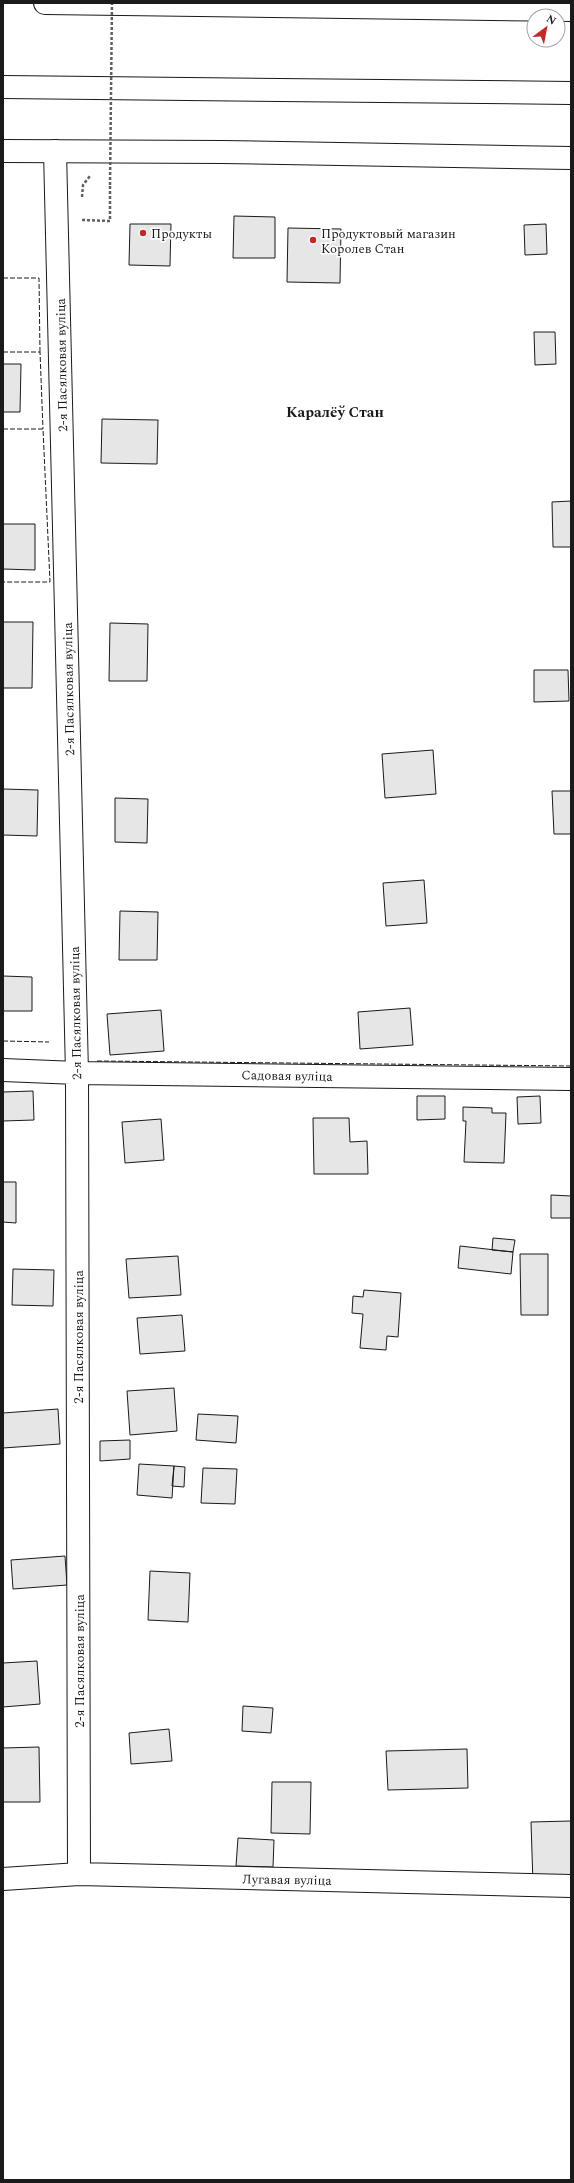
<svg xmlns="http://www.w3.org/2000/svg" width="574" height="2183" font-family="Spectral,serif">
  <style>
    .building { fill: #e6e6e6; stroke: #1a1a1a }
    .lines { fill: none; stroke-linecap: round; stroke-linejoin: round }
    .minor-casing { stroke: #1a1a1a; stroke-width: 24 }
    .major-casing { stroke: #1a1a1a; stroke-width: 24 }
    .highway-casing { stroke: #1a1a1a; stroke-width: 24 }
    .path { stroke: #5f5f5f; stroke-width: 2.5; stroke-dasharray: 3 2; stroke-linecap: butt }
    .minor { stroke: #fff; stroke-width: 22 }
    .major { stroke: #fff; stroke-width: 22 }
    .highway { stroke: #fff; stroke-width: 22 }
    .path-bridge { stroke: #5f5f5f; stroke-width: 2.5; stroke-dasharray: 3 2; stroke-linecap: butt }
    .fence { stroke: #1a1a1a; stroke-width: 1; stroke-dasharray: 5 2; stroke-linecap: butt }
    .poi-dot { fill: #c62828; stroke: #fff; stroke-width: 1.5 }
    .labels { text-anchor: middle; stroke-width: 3; stroke-linejoin: round; paint-order: stroke }
    .poi-label { font-size: 13px; fill: #1a1a1a; stroke: #fff; text-anchor: start }
    .street-label { font-size: 13px; fill: #1a1a1a; stroke: #fff }
    .quarter-label { font-size: 15px; font-weight: bold; fill: #1a1a1a; stroke: #fff }
  </style>
  <rect width="100%" height="100%" fill="#fff"/>
  <path class="building" d="M234,216L275,217V258H233Z
    M130,224H171L170,266L129,265Z
    M546,224L547,254L525,255L524,225Z
    M288,228L341,229L340,283L287,282Z
    M534,332H555L556,364L535,365Z
    M3,364H21L20,412H3Z
    M102,419L158,420L157,464L101,463Z
    M571,501V547H553L552,502Z
    M3,524H35V570L3,569Z
    M3,622H33L32,688H3Z
    M110,623L148,624L147,681H109Z
    M534,670H568L569,701L534,702Z
    M433,750L436,794L385,798L382,754Z
    M3,789L38,790L37,836L3,835Z
    M552,791H571V834H554Z
    M115,798L148,799L147,843L115,842Z
    M424,880L427,923L386,926L383,883Z
    M120,911L158,912L157,960H119Z
    M3,976L32,977V1011H3Z
    M410,1008L413,1045L360,1049L358,1012Z
    M161,1010L164,1051L110,1055L107,1014Z
    M33,1091L34,1120L3,1121V1092Z
    M417,1096H445V1119L417,1120Z
    M540,1096L541,1123L518,1124L517,1097Z
    M463,1107L492,1108V1113H506L504,1163L464,1162L466,1121H463Z
    M313,1118H349L350,1142L367,1141L368,1174H314Z
    M161,1119L164,1160L125,1163L122,1122Z
    M3,1182H16V1223L3,1222Z
    M551,1195L571,1196V1218H551Z
    M493,1238L515,1240L513,1252L492,1250Z
    M460,1246L513,1252L511,1274L458,1268Z
    M520,1254H548V1315H521Z
    M178,1256L181,1295L129,1298L126,1259Z
    M13,1269L54,1270L53,1306L12,1305Z
    M364,1290L401,1293L398,1337L387,1336L386,1350L360,1348L363,1314L352,1313L353,1296L363,1297Z
    M182,1315L185,1351L140,1354L137,1318Z
    M174,1388L177,1431L130,1435L127,1391Z
    M58,1409L60,1444L3,1448V1413Z
    M198,1414L238,1416L236,1443L196,1440Z
    M130,1440V1459L100,1461V1441Z
    M139,1464L174,1466L172,1498L137,1495Z
    M174,1466L185,1467L184,1487L172,1486Z
    M203,1468L237,1469L235,1504L201,1503Z
    M65,1556L67,1585L13,1589L11,1560Z
    M150,1571L190,1573L188,1622L148,1620Z
    M37,1661L40,1704L3,1707V1663Z
    M243,1706L273,1708L271,1733L242,1731Z
    M169,1729L172,1761L131,1764L129,1733Z
    M39,1747L40,1802H3V1748Z
    M467,1749L468,1788L388,1790L386,1751Z
    M272,1782H311L310,1834L271,1833Z
    M571,1821V1883L533,1884L531,1822Z
    M238,1838L274,1840L273,1867L236,1866Z"/>
  <g class="lines">
    <defs>
      <path id="minor" d="M55,151L77,1073L79,1874
        M3,1070L77,1073L571,1079
        M3,1879L79,1874L571,1886"/>
      <path id="major" d="M3,151L222,152L571,158"/>
      <path id="highway" d="M45,3L571,10
        M3,87L571,93"/>
    </defs>
    <use href="#minor" class="minor-casing"/>
    <use href="#major" class="major-casing"/>
    <use href="#highway" class="highway-casing"/>
    <path class="path" d="M82,197L83,185L90,176
      M82,220L110,221V185"/>
    <use href="#minor" class="minor"/>
    <use href="#major" class="major"/>
    <use href="#highway" class="highway"/>
    <path class="path-bridge" d="M110,185L112,3"/>
    <path class="fence" d="M3,278H39L40,352
      M3,352H40L43,429
      M3,429H43L50,582H3
      M3,1041L49,1042
      M97,1061L571,1066"/>
  </g>
  <g class="poi-dot">
    <circle cx="143" cy="233" r="4"/>
    <circle cx="313" cy="240" r="4"/>
  </g>
  <g class="labels">
    <g class="poi-label">
      <text x="151" y="238">Продукты</text>
      <text x="321" y="238">Продуктовый магазин<tspan x="321" dy="15">Королев Стан</tspan></text>
    </g>
    <g class="street-label">
      <text transform="translate(61 365) rotate(-91)" y="5">2-я Пасялковая вуліца</text>
      <text transform="translate(68 689) rotate(-91)" y="5">2-я Пасялковая вуліца</text>
      <text transform="translate(75 1013) rotate(-91)" y="5">2-я Пасялковая вуліца</text>
      <text transform="translate(287 1075) rotate(1)" y="5">Садовая вуліца</text>
      <text transform="translate(78 1337) rotate(-90)" y="5">2-я Пасялковая вуліца</text>
      <text transform="translate(79 1661) rotate(-90)" y="5">2-я Пасялковая вуліца</text>
      <text transform="translate(287 1879) rotate(1)" y="5">Лугавая вуліца</text>
    </g>
    <g class="quarter-label">
      <text x="335" y="417">Каралёў Стан</text>
    </g>
  </g>
  <rect width="574" height="2183" fill="none" stroke="#1a1a1a" stroke-width="8"/>
  <g transform="translate(546 28) rotate(32)"><circle r="19" fill="#ffffff" stroke="#a3a3a3"/>
  <path d="M0-3L7 15L0 10L-7 15Z" fill="#c62828"/>
  <text y="-6" font-size="11" font-weight="bold" text-anchor="middle" fill="#1a1a1a">N</text>
  </g>
</svg>
